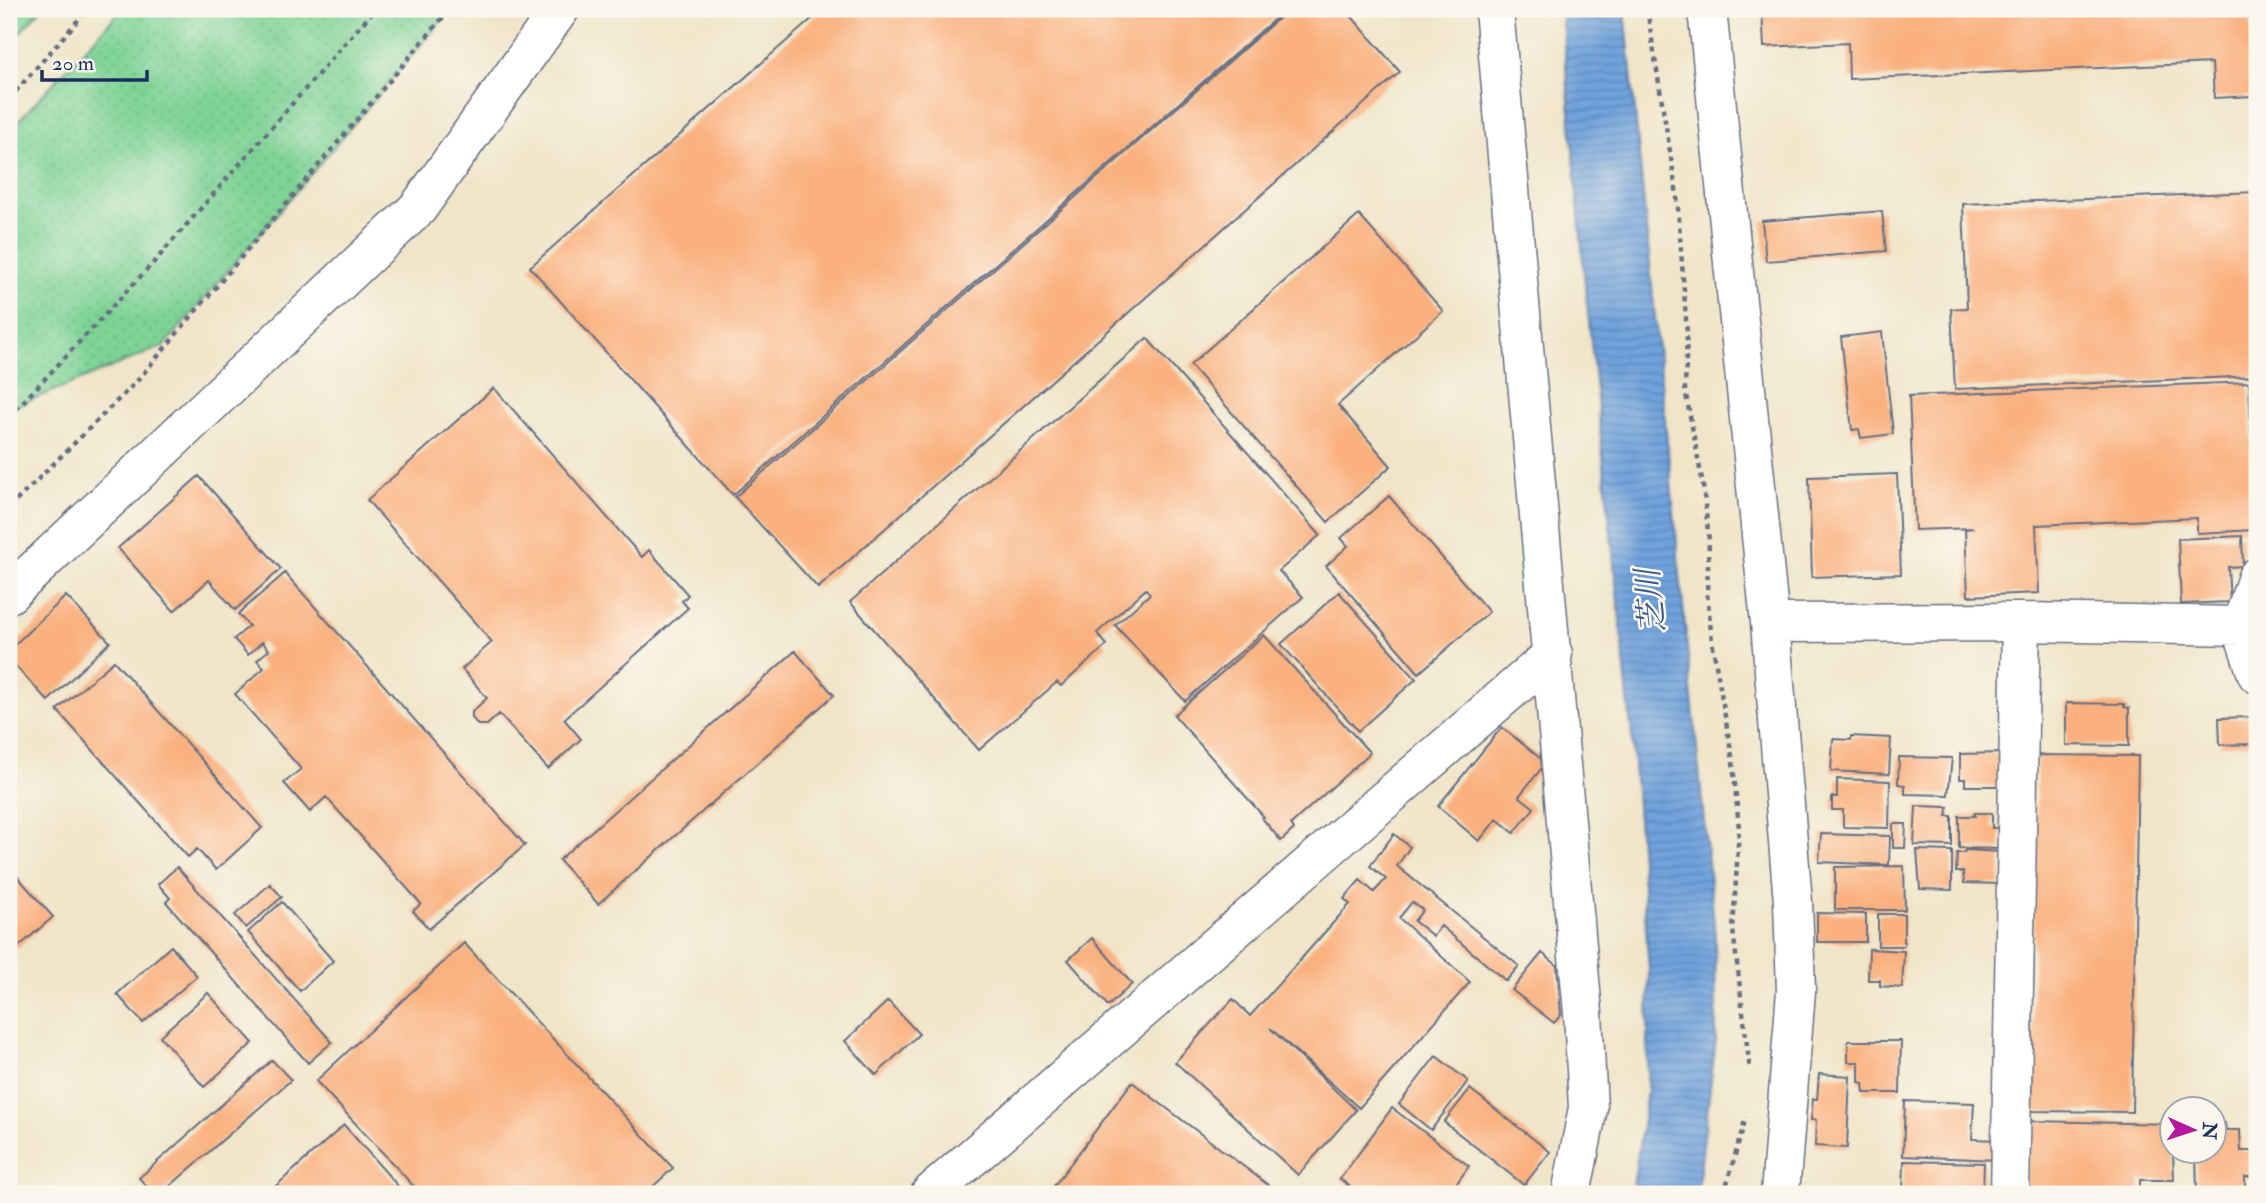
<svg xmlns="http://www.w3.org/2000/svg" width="2266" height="1203" font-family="'IM FELL Double Pica','Noto Serif JP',serif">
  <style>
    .grass { fill: url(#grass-dots); stroke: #4c817a; stroke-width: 2 }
    .water { fill: url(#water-rules); stroke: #46699d; stroke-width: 2 }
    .building { fill: #fab17f }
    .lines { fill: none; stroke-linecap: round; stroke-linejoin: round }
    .minor-casing { stroke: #666f83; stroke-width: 41 }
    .path { stroke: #666f83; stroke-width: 4.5; stroke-dasharray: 5 5; stroke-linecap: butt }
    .minor { stroke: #fff; stroke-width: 38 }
    .labels { text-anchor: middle; stroke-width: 5; stroke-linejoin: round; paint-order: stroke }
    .water-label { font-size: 32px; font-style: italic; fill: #39588a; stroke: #fbf7ec }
  </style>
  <defs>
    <pattern id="grass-dots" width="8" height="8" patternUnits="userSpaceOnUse" patternTransform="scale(1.75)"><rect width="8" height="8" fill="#7ed396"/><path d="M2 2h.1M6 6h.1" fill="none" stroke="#6cb584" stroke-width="1.8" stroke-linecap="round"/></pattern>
    <pattern id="water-rules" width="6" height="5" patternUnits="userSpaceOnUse" patternTransform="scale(1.75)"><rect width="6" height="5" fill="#71a3dc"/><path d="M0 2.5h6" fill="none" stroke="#5c85b6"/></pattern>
  </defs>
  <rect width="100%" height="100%" fill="#fbf7ec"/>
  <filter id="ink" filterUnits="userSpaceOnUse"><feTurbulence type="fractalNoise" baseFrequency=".0143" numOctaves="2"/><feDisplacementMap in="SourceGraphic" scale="14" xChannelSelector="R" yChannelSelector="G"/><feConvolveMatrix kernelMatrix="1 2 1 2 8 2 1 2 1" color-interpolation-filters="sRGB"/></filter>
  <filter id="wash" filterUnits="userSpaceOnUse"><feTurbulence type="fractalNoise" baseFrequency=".00686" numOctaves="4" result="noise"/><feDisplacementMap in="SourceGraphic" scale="28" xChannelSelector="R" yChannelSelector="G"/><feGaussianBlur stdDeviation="1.57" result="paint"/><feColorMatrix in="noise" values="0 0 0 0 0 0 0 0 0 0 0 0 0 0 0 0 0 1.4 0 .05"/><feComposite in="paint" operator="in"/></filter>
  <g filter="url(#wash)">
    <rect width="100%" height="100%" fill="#f0e5c9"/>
    <path class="grass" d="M9,9H41L9,45Z
      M122,9H452L164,346L9,409V131Z"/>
    <path class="water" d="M1561,9H1625L1715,934L1716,1039L1697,1194H1632L1647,1091L1649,970L1632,737L1585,284Z"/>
    <g id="blocks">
      <path class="building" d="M823,9H1286L733,495L530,267Z
        M1289,9H1345L1400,72L818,588L735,497Z
        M1762,9H2250L2254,96L2214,98L2212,63L1849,79L1848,43L1764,47Z
        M2256,192L2257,376L1955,389L1951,309L1967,308L1963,204Z
        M1882,211L1886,251L1766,261L1762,221Z
        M1359,215L1443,311L1338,405L1391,466L1328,522L1190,365Z
        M1882,332L1893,434L1861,438L1859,429L1852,430L1841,337Z
        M1147,338L1320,535L1279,571L1303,597L1185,701L1115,625L1150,594L1146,589L1097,633L1107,645L1061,686L1057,682L979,750L850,602Z
        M2249,382L2255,530L2197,533V518L2036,525L2039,593L1968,596L1965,529L1974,528L1915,530L1909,396Z
        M494,388L642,557L649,550L688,595L682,601L688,608L564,719L581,739L548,769L499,714L487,725H478L472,718V712L487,698L462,669L492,642L367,500Z
        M1897,474L1901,574L1812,577L1809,477Z
        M199,476L281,569L235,610L209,580L174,611L118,548Z
        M1389,496L1489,612L1419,673L1326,566L1348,546L1341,538Z
        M2242,536L2243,566L2228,567L2230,602L2181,604L2178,539Z
        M285,573L525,845L429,929L413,911L421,904L326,797L310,812L284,783L301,769L235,694L264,668L257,660L269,650L262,642L248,655L234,639L249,626L238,614Z
        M1339,592L1416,679L1358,731L1281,644Z
        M66,596L110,642L48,701L9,659V650Z
        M1264,635L1370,753L1291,824L1294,829L1281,841L1262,818L1264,817L1174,715Z
        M795,651L834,695L598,904L559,860Z
        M114,661L262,828L216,870L197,849L188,857L57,710Z
        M2066,703L2124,704V707L2129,708V746L2066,745Z
        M2251,717L2252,744L2220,745L2219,718Z
        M1502,727L1546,763L1519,796L1534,808L1514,833L1497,819L1479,841L1438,806Z
        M1851,736L1891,738L1889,774L1831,771L1833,739L1851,740Z
        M2001,753V786H1965V779H1960V754Z
        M2037,755L2138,756L2132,1112L2031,1111Z
        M1899,757L1952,758L1948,795L1905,794V785L1898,784Z
        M1837,779L1890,781L1889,828L1843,827V810H1832V797H1837Z
        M1916,806L1948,807L1947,816H1952V846L1914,845Z
        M1974,813H1992V828H2001V849L1959,848V816H1975Z
        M1893,824H1906L1905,848H1893Z
        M1394,834L1410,847L1397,866L1519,966L1506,981L1441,926L1433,936L1414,921L1423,910L1412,902L1399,918L1470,982L1359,1108L1270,1028L1356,1110L1298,1175L1175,1062L1233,999L1250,1016L1350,904L1344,899L1360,880L1374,892L1386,879L1370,866Z
        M1821,834L1890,836L1889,865L1819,862Z
        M1917,850L1952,851V890L1920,889Z
        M1965,850L2001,852L2000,884L1964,883L1963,872H1956L1957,853H1964Z
        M1904,866L1905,910H1835V867Z
        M9,867L53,917L16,949L9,941Z
        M177,867L332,1042L308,1063L166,902L170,898L158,884Z
        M270,884L282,897L246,928L235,915Z
        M282,902L333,961L300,991L248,932Z
        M1817,913L1866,914V942H1817Z
        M1878,914H1904V946H1878Z
        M1092,938L1132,984L1108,1006L1068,960Z
        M464,943L673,1168L645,1194H421L316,1081Z
        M171,946L197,976L143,1023L117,994Z
        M1869,949L1904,951L1902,988L1880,986V980H1868Z
        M1542,953L1557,965L1561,1015L1554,1023L1512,990Z
        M208,993L253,1043L204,1087L160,1036Z
        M888,1001L919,1034L876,1075L845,1041Z
        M1848,1041H1901L1900,1093H1864L1863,1083L1859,1082V1062H1848Z
        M1436,1056L1468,1081L1431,1130L1399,1104Z
        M272,1060L291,1080L161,1194H154L139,1178Z
        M1819,1074L1850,1076L1847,1148L1815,1146L1816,1120H1811L1813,1099H1817Z
        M1132,1082L1280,1194H1048Z
        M1470,1089L1550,1152L1524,1185L1444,1122Z
        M1905,1101L1974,1103L1972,1139L1999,1140L1998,1160L1903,1156Z
        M1392,1108L1469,1166L1449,1194H1360L1340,1179Z
        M2030,1121L2172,1124L2174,1180H2140V1194H2023Z
        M2225,1123L2226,1130H2240L2241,1151H2255V1177H2245V1194H2197L2196,1150H2214V1124Z
        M344,1125L405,1194H267Z
        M1904,1161L1984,1163L1983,1194H1903Z"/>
    </g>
  </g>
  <g filter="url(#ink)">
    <use href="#blocks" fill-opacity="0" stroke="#666f83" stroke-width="2"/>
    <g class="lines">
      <defs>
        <path id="minor" d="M1494,9L1583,1013L1588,1108L1571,1194
          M1707,9L1770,623L1793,902L1796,991L1780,1194
          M9,594L418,208L560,9
          M1770,623L2021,622L2241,626L2257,674
          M2241,626L2257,577
          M930,1194L1553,654
          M2010,1194L2021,622"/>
      </defs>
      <use href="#minor" class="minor-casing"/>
      <path class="path" d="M1647,9L1677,195L1687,333L1685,389L1703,485L1709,541L1707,593L1712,641L1733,762L1739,829L1733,930L1750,1070
        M9,99L88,9
        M9,417L155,261L375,9
        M9,508L137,381L450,9
        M1724,1194L1746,1117"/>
      <use href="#minor" class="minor"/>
    </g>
  </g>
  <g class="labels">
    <g class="water-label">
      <text transform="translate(1650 601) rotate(-96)" y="11">芝川</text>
    </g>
  </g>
  <rect width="2266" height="1203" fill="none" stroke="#fbf7ec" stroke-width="35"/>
  <g transform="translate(2193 1130) rotate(93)"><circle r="33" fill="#fbf7ec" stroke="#a1a7b3" stroke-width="2"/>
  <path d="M0-5L12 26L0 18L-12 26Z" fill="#b5179e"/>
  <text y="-10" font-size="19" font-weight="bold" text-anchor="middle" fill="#1b2f5e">N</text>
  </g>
  <path d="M42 70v10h105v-10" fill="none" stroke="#1b2f5e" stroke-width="3.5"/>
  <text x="52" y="70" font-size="21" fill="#1b2f5e" stroke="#fbf7ec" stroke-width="5" paint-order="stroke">20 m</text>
</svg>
